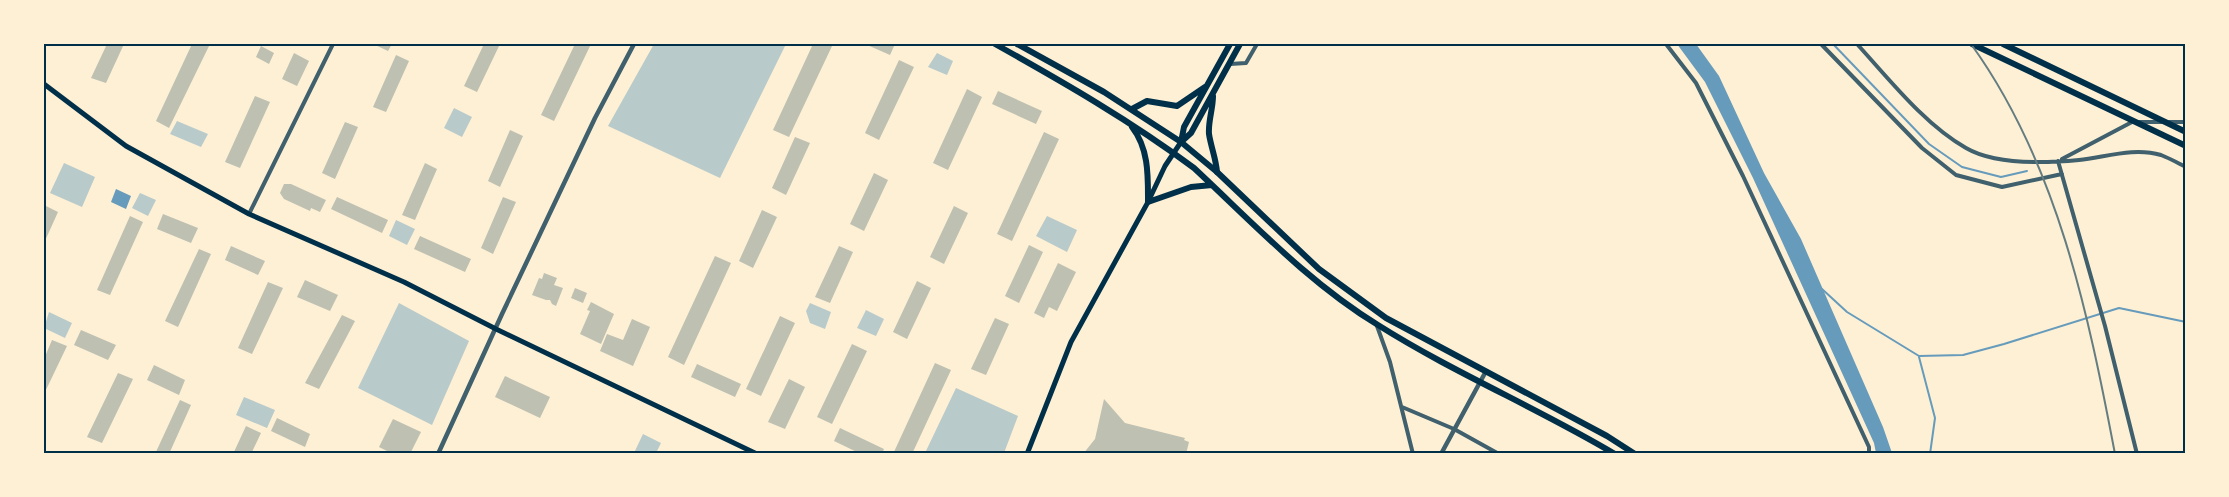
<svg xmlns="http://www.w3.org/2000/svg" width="2229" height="497" font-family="'Noto Sans',sans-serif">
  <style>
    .green { fill: #b9caca }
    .water { fill: #669bbc }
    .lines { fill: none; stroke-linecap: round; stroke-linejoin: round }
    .stream { stroke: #669bbc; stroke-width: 2 }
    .building { fill: #bec0b2 }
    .minor { stroke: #3f606c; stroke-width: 4 }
    .tertiary { stroke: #3f606c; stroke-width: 4.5 }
    .secondary { stroke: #003049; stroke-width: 5 }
    .primary { stroke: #003049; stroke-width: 6 }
    .trunk { stroke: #003049; stroke-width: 6 }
    .rail { stroke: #657d81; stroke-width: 2 }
    .neatline { fill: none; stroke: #003049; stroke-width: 2 }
  </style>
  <rect width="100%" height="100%" fill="#fdf0d5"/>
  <path class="green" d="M654,44H786L720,178L608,126Z
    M937,53L953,61L947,75L928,67Z
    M454,108L472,117L462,137L444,128Z
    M177,121L208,134L201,147L170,134Z
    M64,163L95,177L82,207L50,193Z
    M140,193L156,200L148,216L132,208Z
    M1047,216L1077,230L1067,252L1036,236Z
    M396,220L415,229L407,245L389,236Z
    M399,303L469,341L432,425L358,388Z
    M810,303L831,312L825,329L810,323L806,311Z
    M866,310L884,319L876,336L857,328Z
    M49,312L72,323L65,338L44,328Z
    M956,388L1018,416L1004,453H925Z
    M244,397L275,410L267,428L236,415Z
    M643,434L661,443L656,453H634Z"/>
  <path class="water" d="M1677,44H1696L1719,76L1764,173L1801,239L1883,427L1892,453H1876L1874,443L1753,178L1705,82Z
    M116,189L131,196L126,209L111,202Z"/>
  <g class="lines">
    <path class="stream" d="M1833,44L1929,144L1962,167L2001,177L2027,171
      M1822,289L1847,312L1919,356L1963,355L2004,344L2119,308L2186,322
      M1919,357L1935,418L1930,454"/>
  </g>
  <path class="building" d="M107,44H124L106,83L91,78Z
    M192,44H210L169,128L156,121Z
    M373,44H392L388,51Z
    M484,44H500L477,92L464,86Z
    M575,44H591L554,121L541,115Z
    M813,44H833L789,137L773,130Z
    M865,44H895L890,55Z
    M261,46L274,53L269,64L256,57Z
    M294,53L309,61L297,86L282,79Z
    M396,55L409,61L386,112L373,107Z
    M899,60L914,67L879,140L865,133Z
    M967,89L982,97L948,170L933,163Z
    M998,91L1042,111L1036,124L992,104Z
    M255,96L270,102L240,168L225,162Z
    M345,122L358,127L335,179L322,173Z
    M510,130L523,136L500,187L488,181Z
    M1044,132L1059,139L1012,241L997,234Z
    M795,137L810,143L786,195L772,188Z
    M425,163L437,169L415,220L402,215Z
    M874,173L888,180L864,231L850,224Z
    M284,184H291L326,200L320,212L311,208L310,211L284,199L280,193Z
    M337,197L388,220L382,233L331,209Z
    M503,197L516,202L493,254L481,248Z
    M46,206L58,212L44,243V212Z
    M954,206L968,213L944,264L930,257Z
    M762,210L777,217L753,268L739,261Z
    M163,214L198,228L191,243L157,229Z
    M130,216L143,222L110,295L97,290Z
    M420,236L471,259L465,272L414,249Z
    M1029,245L1043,252L1019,303L1005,296Z
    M231,246L265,261L258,275L225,260Z
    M839,246L853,252L830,303L815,297Z
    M199,249L211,254L178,327L165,321Z
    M715,256L731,263L684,365L668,357Z
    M1058,263L1076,272L1057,311L1049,307L1044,318L1034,313Z
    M544,273L557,278L554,285L563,288L556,306L552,304L550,300H546L532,295L539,278L542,279Z
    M305,280L338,295L330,311L297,297Z
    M917,281L931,288L907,339L893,332Z
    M268,282L283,288L252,354L238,348Z
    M575,288L587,293L583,303L571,298Z
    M591,302L614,314L601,344L580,334L590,311L587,310Z
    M342,315L355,321L319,389L305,383Z
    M780,316L795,323L761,396L746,389Z
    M995,318L1009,324L986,375L971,369Z
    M632,319L650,327L633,366L600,351L607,334L623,340Z
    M81,330L116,345L108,360L74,345Z
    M52,340L67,346L44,394V359Z
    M852,344L867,351L832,424L817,417Z
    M935,363L951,370L912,454H893Z
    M697,364L741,384L735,397L691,377Z
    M154,365L185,380L179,395L147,380Z
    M118,373L133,379L102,443L87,437Z
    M505,376L550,397L540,418L495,397Z
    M789,379L805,387L785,429L768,422Z
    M1104,399L1125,423L1185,438L1184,440L1189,442L1186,454H1083L1095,439Z
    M180,400L191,405L169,454H155Z
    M277,418L310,434L305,447L271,431Z
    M393,419L421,432L410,454H393L379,447Z
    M246,426L261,433L251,454H233Z
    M840,428L884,449L882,454H861L834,441Z"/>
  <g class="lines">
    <path class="minor" d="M1666,44L1696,83L1743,176L1869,447V454
      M1821,44L1922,148L1956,175L2002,187L2062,174
      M1857,44C1889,79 1925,125 1966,148C1995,165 2047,163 2079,160C2106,157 2134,147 2161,155C2169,158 2178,163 2186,167
      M1230,64L1246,63L1257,44
      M2169,122H2186
      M2062,159L2132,122H2162
      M2058,161L2105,326L2137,454
      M249,214L333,44
      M1377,326L1390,362L1413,454
      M1402,407L1454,429L1499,454"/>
    <path class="tertiary" d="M438,454L502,314L595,118L634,44
      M1441,454L1485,373"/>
    <path class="secondary" d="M44,84L126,146L249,214L404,282L496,329L757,454
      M1027,454L1071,342L1148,202L1165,166L1181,142"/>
    <path class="primary" d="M995,44C1063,82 1131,121 1194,168C1253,223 1309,283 1378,325C1454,373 1538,408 1615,454
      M1017,44L1104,92L1181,142L1217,172L1319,269L1386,318L1607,436L1635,454
      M1132,127C1149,149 1148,176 1148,202L1191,187L1212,185"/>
    <path class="trunk" d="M1972,44L2186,146
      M2003,44L2186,132
      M1213,96C1213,109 1208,121 1209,134C1211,147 1216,159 1217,172
      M1132,109L1147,101L1177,106L1205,87
      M1181,142L1191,133L1240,44
      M1181,142L1184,127L1230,44"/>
    <path class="rail" d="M1971,44C2057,163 2088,312 2115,454"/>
  </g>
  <rect width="2229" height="497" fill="none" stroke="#fdf0d5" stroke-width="90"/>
  <rect x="45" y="45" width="2139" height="407" class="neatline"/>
</svg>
